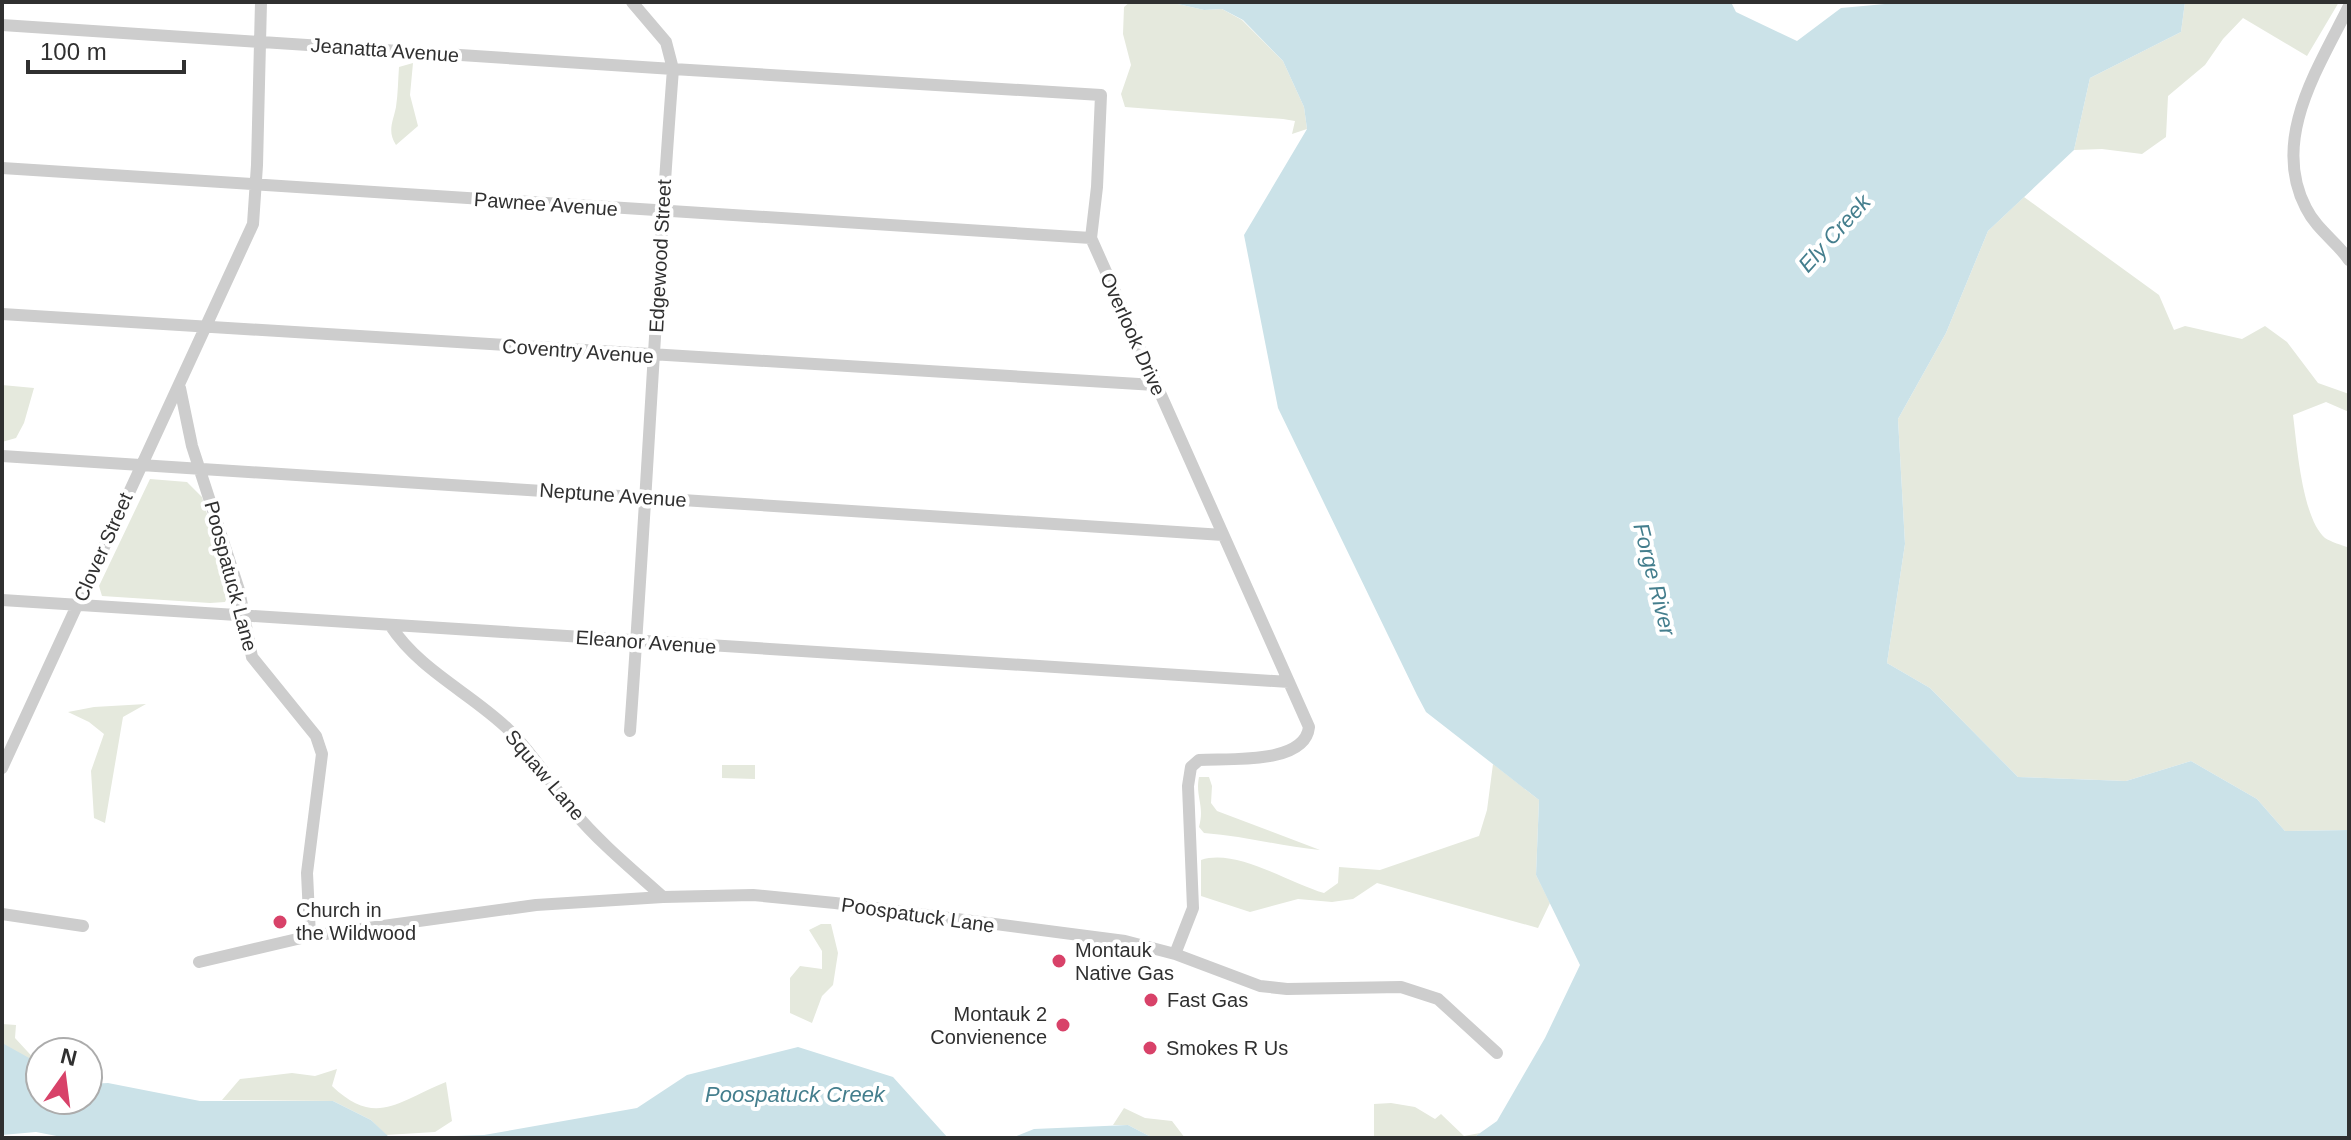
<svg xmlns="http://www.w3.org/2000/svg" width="2351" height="1140" font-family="Helvetica,sans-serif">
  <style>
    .green { fill: #e5e9dd }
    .water { fill: #cbe2e8 }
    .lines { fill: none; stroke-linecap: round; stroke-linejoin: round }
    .minor { stroke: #cdcdcd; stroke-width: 12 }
    .poi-dot { fill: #d84269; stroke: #fff; stroke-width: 3 }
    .labels { text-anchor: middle; stroke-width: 8; stroke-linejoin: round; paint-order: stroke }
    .street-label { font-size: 20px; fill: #303030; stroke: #fff }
    .poi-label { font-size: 20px; fill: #303030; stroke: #fff; text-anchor: start }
    .water-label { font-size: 22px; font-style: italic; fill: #447e8d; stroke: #fff }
  </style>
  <rect width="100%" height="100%" fill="#fff"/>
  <path class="green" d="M1130,2H1169L1204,10L1222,9L1242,20L1283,61L1304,107L1307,129L1292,134L1295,121L1283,119L1125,107L1121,94L1131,65L1123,34L1124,7Z
    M2185,2H2339L2307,56L2243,18L2223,39L2205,65L2168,96L2166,137L2142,154L2102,149L2074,150L2090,78L2181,32Z
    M413,63L410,95L418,126L396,145C387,131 393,122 396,107C398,94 398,80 399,67Z
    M2024,197L2159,295L2174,330L2185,326L2242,339L2265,326L2287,342L2318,383L2349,394V412L2326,402L2293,415C2297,445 2302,518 2325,538C2331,542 2342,545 2349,548V830L2285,831L2257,799L2191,761L2126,781L2018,777L1930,688L1887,663L1905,544L1898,419L1946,333L1988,231Z
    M2,385L34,388L24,423L16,438L2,442Z
    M150,479L187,482L202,497L230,591L225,602L210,603L102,596L99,586Z
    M146,704L123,717L105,823L94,818L91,771L104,734L89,722L68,712L94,707Z
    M1493,764L1539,800L1536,875L1550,903L1538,928L1377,883L1353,899L1332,902L1298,899L1250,912L1201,896V860C1236,848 1289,883 1324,893L1338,883L1339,867L1380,870L1473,838L1479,836L1487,810Z
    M722,765H755V779L722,778Z
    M1199,777H1209L1212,786L1211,803L1217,811L1320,850C1281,846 1243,836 1204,833L1199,827C1205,805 1195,797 1199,777Z
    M821,924H831L838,953L833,985L822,996L812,1023L790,1013V978L800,966L822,969V951L809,930Z
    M2,1024L16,1025L15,1038L39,1064L2,1045Z
    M337,1069L332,1086C376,1128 398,1101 446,1082L452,1121L435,1132L386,1135L371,1120L333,1101L222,1100L240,1079L292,1073L315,1076Z
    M1391,1103L1415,1107L1435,1119L1441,1114L1464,1136L1480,1133L1473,1138H1374V1104Z
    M1124,1108L1145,1118L1172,1121L1185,1138H1153L1128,1125H1113Z"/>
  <path class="water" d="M1169,2H1731L1736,12L1797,41L1841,8L1907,2H2185L2181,32L2090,78L2074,150L1988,231L1946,333L1898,419L1905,544L1887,663L1930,688L2018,777L2126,781L2191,761L2257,799L2285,831L2349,830V1138H1473L1497,1121L1545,1038L1580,965L1536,875L1539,800L1426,712L1417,695L1278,408L1244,235L1307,129L1304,107L1283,61L1243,20L1222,9L1204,10Z
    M4,1044L40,1064V1100H88V1084L108,1083L200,1101H333L371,1120L390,1138H67L36,1132L2,1135V1045Z
    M798,1047L893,1077L948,1138H395L484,1135L637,1108L687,1075Z
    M1128,1125L1153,1138H1012L1034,1129Z"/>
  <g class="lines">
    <path class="minor" d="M632,2L666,42L673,69L1101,95L1097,187L1091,238L1309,727C1305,765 1228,758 1199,760L1191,767L1188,786L1193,908L1175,954
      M2349,6C2319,67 2270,139 2306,208C2317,230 2336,241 2349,260
      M2,25L673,69C656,290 646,511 630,731
      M2,168L1091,238
      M2,314L1155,385
      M180,388L192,446L239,590L252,657L316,736L322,754L307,873L310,936
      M2,456L1223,535
      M2,600L1289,682
      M390,625C420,671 471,693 509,730C535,755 551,785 574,812C600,843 633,870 663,897
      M2,768L253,224L257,165L261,2
      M2,914L83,926
      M199,962L310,936L536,905L663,897L753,895L835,903L1125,941L1175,954L1260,986L1287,989L1401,987L1438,999L1497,1053"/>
  </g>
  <g class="poi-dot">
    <circle cx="280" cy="922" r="8"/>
    <circle cx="1059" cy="961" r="8"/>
    <circle cx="1151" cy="1000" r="8"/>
    <circle cx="1063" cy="1025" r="8"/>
    <circle cx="1150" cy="1048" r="8"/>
  </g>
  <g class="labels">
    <g class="street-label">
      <text transform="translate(385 50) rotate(4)" y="7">Jeanatta Avenue</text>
      <text transform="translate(546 204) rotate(4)" y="7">Pawnee Avenue</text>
      <text transform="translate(660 256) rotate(-87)" y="7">Edgewood Street</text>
      <text transform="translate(1133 334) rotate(66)" y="7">Overlook Drive</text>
      <text transform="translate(578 351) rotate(4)" y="7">Coventry Avenue</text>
      <text transform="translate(613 495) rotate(4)" y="7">Neptune Avenue</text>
      <text transform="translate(103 547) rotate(-66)" y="7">Clover Street</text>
      <text transform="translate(231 576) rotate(75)" y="7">Poospatuck Lane</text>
      <text transform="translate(646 642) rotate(4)" y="7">Eleanor Avenue</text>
      <text transform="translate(545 775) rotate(50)" y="7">Squaw Lane</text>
      <text transform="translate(918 915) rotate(8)" y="7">Poospatuck Lane</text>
    </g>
    <g class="poi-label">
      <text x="296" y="917">Church in<tspan x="296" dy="23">the Wildwood</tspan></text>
      <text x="1075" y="957">Montauk<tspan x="1075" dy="23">Native Gas</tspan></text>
      <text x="1167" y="1007">Fast Gas</text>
      <text x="1047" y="1021" text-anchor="end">Montauk 2<tspan x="1047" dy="23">Convienence</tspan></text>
      <text x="1166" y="1055">Smokes R Us</text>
    </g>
    <g class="water-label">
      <text transform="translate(1834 233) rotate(-48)" y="8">Ely Creek</text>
      <text transform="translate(1655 579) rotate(76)" y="8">Forge River</text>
      <text x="795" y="1102">Poospatuck Creek</text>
    </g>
  </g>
  <rect width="2351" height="1140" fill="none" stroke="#303030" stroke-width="8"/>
  <g transform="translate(64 1076) rotate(14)"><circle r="38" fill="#ffffff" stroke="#acacac" stroke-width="2"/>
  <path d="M0-6L14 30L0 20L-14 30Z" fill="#d84269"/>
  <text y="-12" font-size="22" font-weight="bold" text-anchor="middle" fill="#303030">N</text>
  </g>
  <path d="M28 60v12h156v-12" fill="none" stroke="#303030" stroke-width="4"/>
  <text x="40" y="60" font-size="24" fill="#303030" stroke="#ffffff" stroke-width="6" paint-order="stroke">100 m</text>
</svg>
